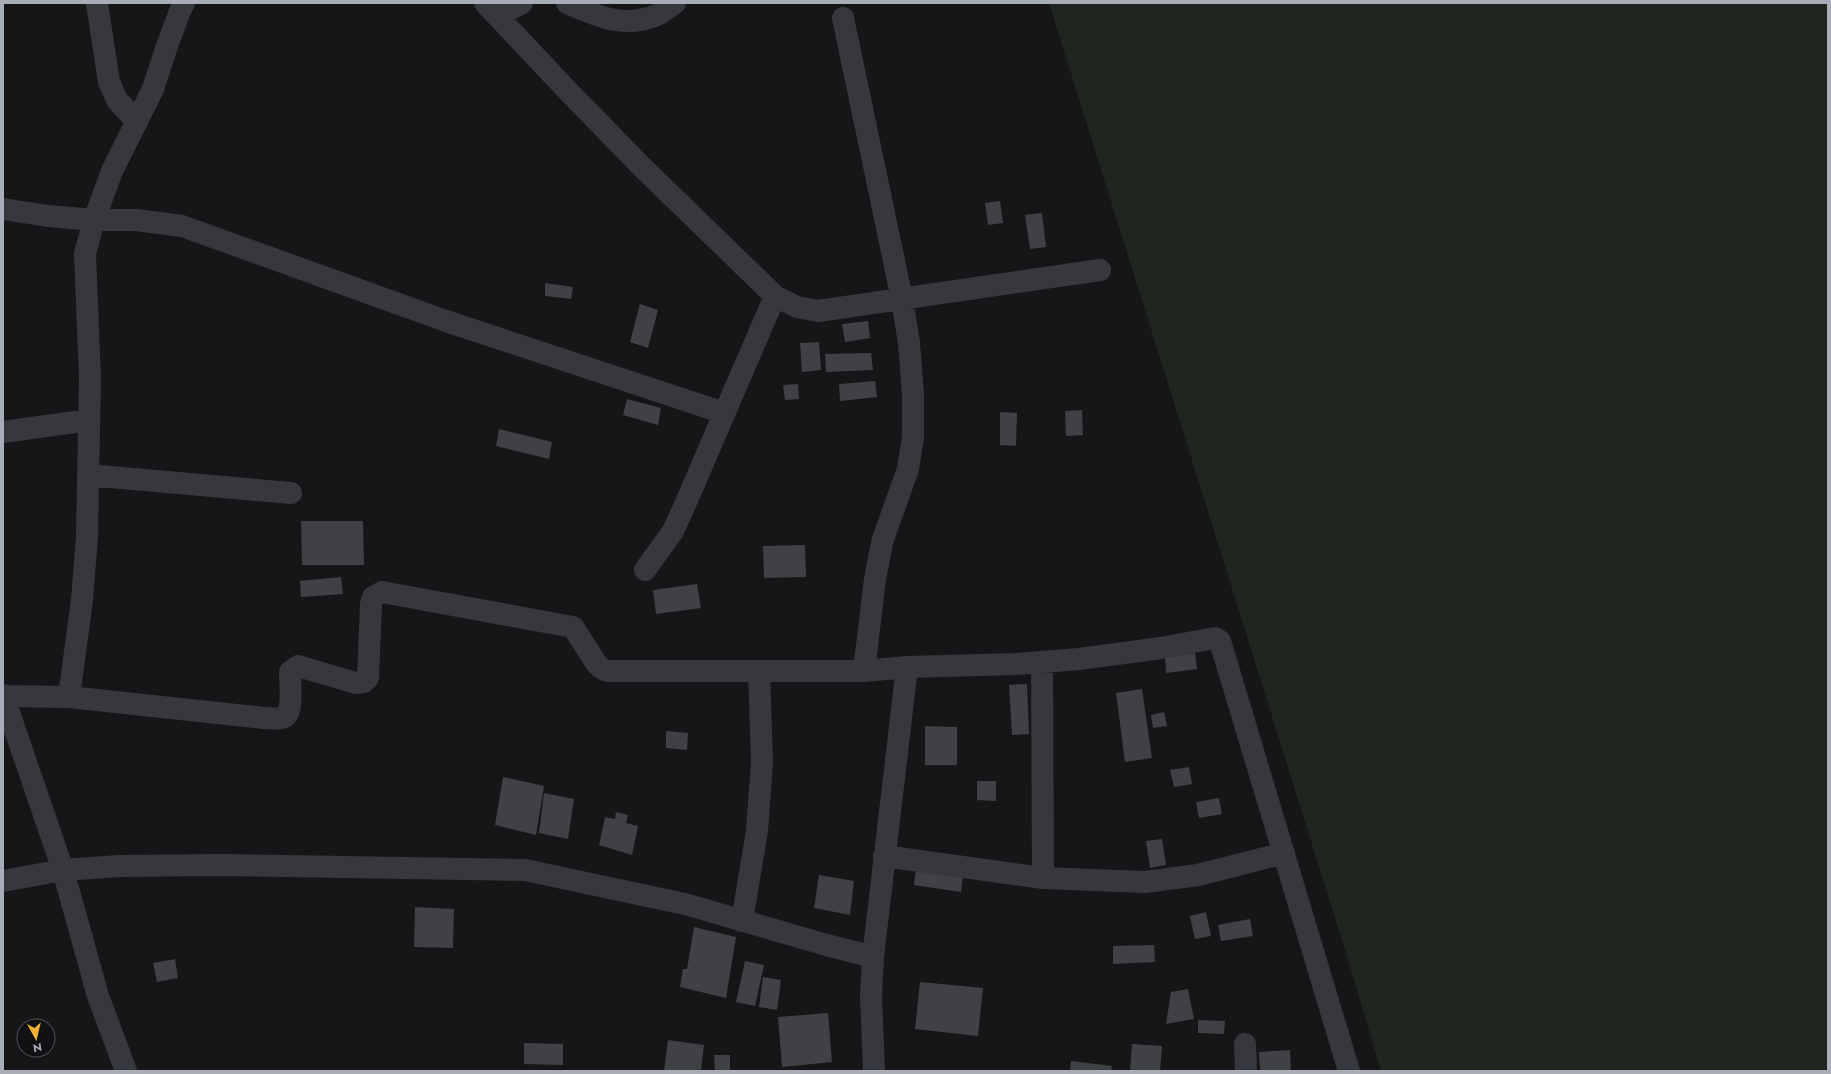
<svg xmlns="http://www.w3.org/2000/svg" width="1831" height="1074" font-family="Jost,sans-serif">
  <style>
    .green { fill: #1e261f }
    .building { fill: #404145 }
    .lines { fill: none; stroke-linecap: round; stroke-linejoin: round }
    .minor { stroke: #37383d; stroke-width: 22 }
  </style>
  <rect width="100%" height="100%" fill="#161618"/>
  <path class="green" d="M1049,3H1828V1071H1381L1346,953Z"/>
  <path class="building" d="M1000,201L1003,223L988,225L985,203Z
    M1042,213L1046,247L1030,249L1025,215Z
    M545,283L573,287L571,299L545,296Z
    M640,304L658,310L648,348L630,342Z
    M868,321L870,338L845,342L842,324Z
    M819,342L821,370L802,372L800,343Z
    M871,353L873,370L826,372L825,354Z
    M875,381L877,397L840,401L839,384Z
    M798,384L799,399L785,400L783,385Z
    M627,399L661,408L658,425L623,415Z
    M1082,410L1083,435L1066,436L1065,411Z
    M1000,412L1017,413L1016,446L1000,445Z
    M499,429L552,442L549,459L496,446Z
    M301,521H363L364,565H302Z
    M805,545L806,577L764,578L763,546Z
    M341,577L343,594L301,597L300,581Z
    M697,584L701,608L656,614L653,590Z
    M1195,653L1197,669L1166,673L1165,657Z
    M1027,684L1029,734L1012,735L1009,685Z
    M1142,689L1152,758L1125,762L1116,693Z
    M1164,712L1167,726L1153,728L1151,715Z
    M925,726L957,727V765H925Z
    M666,731L688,733L687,750L666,748Z
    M1189,767L1192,784L1174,787L1170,770Z
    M503,777L544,786L536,835L495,825Z
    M977,781H996V801L977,800Z
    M544,793L574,799L568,839L539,833Z
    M1219,798L1222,814L1199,818L1196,802Z
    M616,812L628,815L626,823L638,826L632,855L599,845L605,817L615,819Z
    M1162,839L1166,865L1150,868L1146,841Z
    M916,870L963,876L961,892L914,885Z
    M819,875L854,881L850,915L814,908Z
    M415,907L454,909L453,948L414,947Z
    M1206,912L1211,936L1195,939L1190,916Z
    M1250,919L1253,936L1221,941L1218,925Z
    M694,927L736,937L726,998L680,987L683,969H687Z
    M1154,945L1155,962L1113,964V946Z
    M175,959L178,978L157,982L153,963Z
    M745,961L764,965L755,1006L736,1002Z
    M763,977L781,980L777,1010L759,1007Z
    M920,982L983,988L978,1036L915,1029Z
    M1188,989L1194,1019L1166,1024L1171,992Z
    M828,1013L832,1062L782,1067L778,1017Z
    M1198,1020L1225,1021L1224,1034L1198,1033Z
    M668,1040L704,1045L701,1071H664Z
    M524,1043L563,1044V1065L524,1064Z
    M1132,1044L1162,1046L1160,1071H1130Z
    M1290,1050L1291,1071H1260L1259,1052Z
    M714,1055H730V1071H715Z
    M1071,1061L1112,1066L1111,1071H1070Z"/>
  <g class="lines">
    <path class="minor" d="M97,3L109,82L117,100L137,122
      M485,3L567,90L642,167L775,296L797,307L818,311L1100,270
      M567,3C597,16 624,29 657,15C663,12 669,7 675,3
      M498,16L522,3
      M843,18L902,299L909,343L913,394V437L908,469L883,539L875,579L864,671
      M3,209L48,216L94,220H136L182,226L446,321L724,413
      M3,432L89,420
      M88,475L291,493
      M645,570L673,531L684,507L775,296
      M1042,662L1043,878
      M3,695L63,870L98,996L126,1071
      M3,696L69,697L264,718C270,718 280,720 286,716C293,710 290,682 290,672L298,666L356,683L364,682L368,678L371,604L373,597L382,592L573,627L596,663L601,668L607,671H864L907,667L1017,664L1079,659L1161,648L1215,638L1220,641L1349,1071
      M69,697L82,600L87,536L90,378L85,254L94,220L112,171L153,89L167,46L180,11L184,3
      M884,856L1043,878L1145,882L1198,875L1284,853
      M3,881L63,870L119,866L219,865L525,870L685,904L823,944L873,957
      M742,921L757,831L762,761L759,672
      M1245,1044L1246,1071
      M874,1071L871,996L873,957L907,667"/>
  </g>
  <rect width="1831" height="1074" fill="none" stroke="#a8adb8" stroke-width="8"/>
  <g transform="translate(36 1038) rotate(172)"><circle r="19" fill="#111113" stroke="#4d4f55"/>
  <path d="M0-3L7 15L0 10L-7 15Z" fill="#f2b134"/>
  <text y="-6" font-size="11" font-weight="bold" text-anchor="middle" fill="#a8adb8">N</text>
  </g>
</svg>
